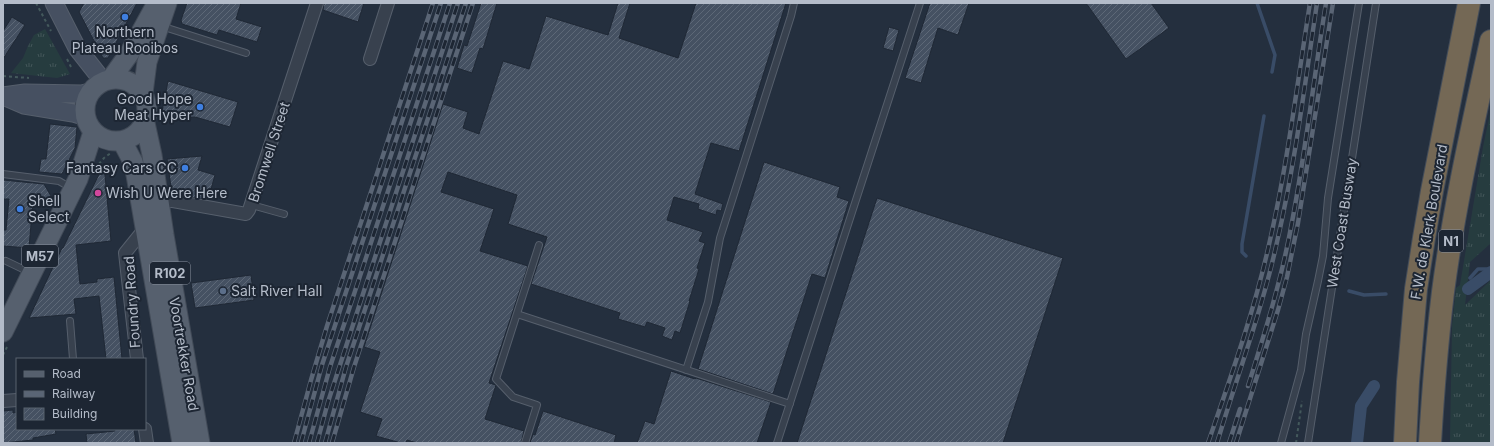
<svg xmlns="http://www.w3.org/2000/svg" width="1494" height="446" font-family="Inter,sans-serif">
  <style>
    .grass { fill: url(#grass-tufts) }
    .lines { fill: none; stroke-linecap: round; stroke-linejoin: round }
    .stream { stroke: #394c67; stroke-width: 3.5 }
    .canal { stroke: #394c67; stroke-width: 12 }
    .building { fill: url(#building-hatch); stroke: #1f2835 }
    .lane-casing { stroke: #565f6c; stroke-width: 8 }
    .street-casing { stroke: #565f6c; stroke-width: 14 }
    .secondary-casing { stroke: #565f6c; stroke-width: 19 }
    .primary-casing { stroke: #414a57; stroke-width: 21 }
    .highway-casing { stroke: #434c59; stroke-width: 24 }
    .path { stroke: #44595c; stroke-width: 2; stroke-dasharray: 3 3; stroke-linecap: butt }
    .lane { stroke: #38414e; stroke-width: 6 }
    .street { stroke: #38414e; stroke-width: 12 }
    .secondary { stroke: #465061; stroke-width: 17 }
    .primary { stroke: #56606e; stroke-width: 19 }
    .highway { stroke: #746855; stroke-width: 22 }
    .rail-casing { stroke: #5a6575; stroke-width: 4.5 }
    .rail { stroke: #1d2633; stroke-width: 3; stroke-dasharray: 9; stroke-linecap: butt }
    .shop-dot { fill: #3f7fe0; stroke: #1d2633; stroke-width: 1.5 }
    .hotel-dot { fill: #d1479c; stroke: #1d2633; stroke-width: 1.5 }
    .service-dot { fill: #5c6f8a; stroke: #1d2633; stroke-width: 1.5 }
    .labels { text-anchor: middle; stroke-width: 4; stroke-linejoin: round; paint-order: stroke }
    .shield { fill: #1d2633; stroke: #878f9c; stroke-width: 1 }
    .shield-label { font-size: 13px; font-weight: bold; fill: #b4bcc9 }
    .poi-label { font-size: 14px; fill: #b4bcc9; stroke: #1d2633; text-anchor: start }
    .street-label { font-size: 14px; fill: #b4bcc9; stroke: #1d2633 }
  </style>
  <defs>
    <pattern id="grass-tufts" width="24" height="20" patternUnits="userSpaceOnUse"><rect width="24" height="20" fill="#263c3f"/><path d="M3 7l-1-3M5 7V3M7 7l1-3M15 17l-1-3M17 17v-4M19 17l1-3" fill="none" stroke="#435659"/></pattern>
    <pattern id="building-hatch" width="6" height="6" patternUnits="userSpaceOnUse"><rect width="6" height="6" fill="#455162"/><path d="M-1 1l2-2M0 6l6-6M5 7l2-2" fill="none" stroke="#5d6877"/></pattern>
  </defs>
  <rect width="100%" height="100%" fill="#242f3e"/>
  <path class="grass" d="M45,29L70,74L57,78L11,73L23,58L28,46L34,35Z
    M1491,109V243L1470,262L1465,305L1491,280V443H1450L1452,326L1456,288L1460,285L1483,147Z"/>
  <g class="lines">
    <path class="stream" d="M1257,3L1275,55L1272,72
      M1246,256L1242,252V244L1264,116
      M1470,278L1478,269H1491
      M1349,291L1364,295L1386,294"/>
    <path class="canal" d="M1468,289L1491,272
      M1357,443L1361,406L1374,386"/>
  </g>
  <path class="building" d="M84,3H137L108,58H103L79,12Z
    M187,3H241L236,19L262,27L257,42L219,30L217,35L182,24L181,20Z
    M324,3H364L358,22L323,10Z
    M481,3H497L483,49L480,48L472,73L457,68L464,45L467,46Z
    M618,3H630L619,38L678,58L696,3H786L739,151L711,143L695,194L723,204L721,211L717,210L716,215L698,209L699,204L674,197L667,220L703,232L699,241L705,243L697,268L699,269L689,301H690L680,333L675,331L672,340L662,336L665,328L647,322L645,327L618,319L620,313L531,284L547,237L508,224L517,195L448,172L441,192L494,209L480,251L528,266L489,383L496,385L485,419L524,431L521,443H417L407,440L406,443H401L376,436L382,419L360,412L380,352L364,347L443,104L468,112L463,128L479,134L503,61L529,69L546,16L608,35Z
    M930,3H969L958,35L938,28L921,83L905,78Z
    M1086,3H1151L1169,28L1126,59Z
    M12,17L25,25L3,59V31Z
    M889,27L899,30L893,51L883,48Z
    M168,81L238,102L230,127L195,117L171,119L162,112Z
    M50,124L77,127L75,148L62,174L39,172L41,159H46Z
    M202,156L198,170L215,175L208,200L172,194L167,159Z
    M764,162L840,187L837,197L849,201L825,278L812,274L773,394L698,369Z
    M104,164L111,241L76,245L80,284L97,282V279L114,277L122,359H106L99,296L74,299L76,314L29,318L62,248H63Z
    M3,180L44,184L51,196L48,202L33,201L29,248L3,246V230H6L9,199H3Z
    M877,198L1063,258L1003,443H797Z
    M251,275L254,300L195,308L191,283Z
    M671,371L695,379L696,378L771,402L757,443H637L645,421L654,424Z
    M13,410V413L17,412V429H55L56,434L33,438V440L3,443V411Z
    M543,411L616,435L614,443H530L533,434L535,435Z
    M115,429H134L136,443H87L86,434L115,431Z"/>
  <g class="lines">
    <defs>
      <path id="lane" d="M161,26L246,53
        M3,174L59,181L71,188
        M252,205L284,214
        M6,261L29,272
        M517,314L790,404
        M70,321L73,359
        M686,370L708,302L720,238L791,16L794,3
        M525,443L537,405L513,397L496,379L539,245
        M777,443L920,3
        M1281,443L1301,370L1306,334L1318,281L1323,256L1328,198L1359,3
        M1308,443L1376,3"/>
      <path id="street" d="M370,59L388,3
        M158,201H173L246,214L249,210L317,3
        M137,359L125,253L146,227
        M3,401L17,400
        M145,429L147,443"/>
      <path id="secondary" d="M54,3L77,48L103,81
        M3,96L25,93L82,94L90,92
        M3,96L24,105L73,113L86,117"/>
      <path id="primary" d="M85 110a31 31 0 1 1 62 0a31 31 0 1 1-62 0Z
        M111,79L129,54L157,3
        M143,93L147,62L167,3
        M145,123L152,155L164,235L200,443
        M122,141L133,162L136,175L182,443
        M3,332L78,179L93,132"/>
      <path id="highway" d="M1405,443L1408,382L1416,289L1424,238L1432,191L1469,3
        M1430,443C1433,392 1437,342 1443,292C1454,207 1473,124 1491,41"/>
    </defs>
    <use href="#lane" class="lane-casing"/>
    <use href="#street" class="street-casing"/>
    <use href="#secondary" class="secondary-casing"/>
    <use href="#primary" class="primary-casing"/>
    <use href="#highway" class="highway-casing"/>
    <path class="path" d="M36,3L51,31
      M67,59L71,67
      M3,76L29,78
      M99,164L104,158L112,152
      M3,355L7,347
      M1296,443L1302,401"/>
    <use href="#lane" class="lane"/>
    <use href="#street" class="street"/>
    <use href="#secondary" class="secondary"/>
    <use href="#primary" class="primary"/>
    <use href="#highway" class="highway"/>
    <defs>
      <path id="rail" d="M1248,386C1265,332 1282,278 1292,222C1306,149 1314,76 1326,3
        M294,443L311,380L327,326L433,3
        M301,443L322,365L441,3
        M309,443L330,367L450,3
        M317,443L328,402L362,297L458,3
        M325,443L346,367L466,3
        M332,443L354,367L473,3
        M1208,443C1230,379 1253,315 1268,249C1287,168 1297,85 1310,3
        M1217,443C1237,376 1262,311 1277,242C1295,164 1305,83 1317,3
        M1229,443L1240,409
        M1236,443L1278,310L1287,277L1298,223L1333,3"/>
    </defs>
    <use href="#rail" class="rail-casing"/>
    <use href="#rail" class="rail"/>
  </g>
  <g class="shop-dot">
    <circle cx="125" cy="17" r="4"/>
    <circle cx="200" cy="107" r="4"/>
    <circle cx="185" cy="168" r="4"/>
    <circle cx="20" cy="209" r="4"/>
  </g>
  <circle class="hotel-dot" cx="98" cy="193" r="4"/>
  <circle class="service-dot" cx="223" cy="291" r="4"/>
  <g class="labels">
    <g class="shield">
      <rect x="1439" y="230" width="24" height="22" rx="3"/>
      <rect x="22" y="245" width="36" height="22" rx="3"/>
      <rect x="150" y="262" width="40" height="22" rx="3"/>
    </g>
    <g class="shield-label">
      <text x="1451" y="246">N1</text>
      <text x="40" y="261">M57</text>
      <text x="170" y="278">R102</text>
    </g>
    <g class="poi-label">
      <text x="125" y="37" text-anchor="middle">Northern<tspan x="125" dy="16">Plateau Rooibos</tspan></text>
      <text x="192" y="104" text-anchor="end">Good Hope<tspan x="192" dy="16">Meat Hyper</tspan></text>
      <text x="177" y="173" text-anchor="end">Fantasy Cars CC</text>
      <text x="106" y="198">Wish U Were Here</text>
      <text x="28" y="206">Shell<tspan x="28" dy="16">Select</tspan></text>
      <text x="231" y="296">Salt River Hall</text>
    </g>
    <g class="street-label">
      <text transform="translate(269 152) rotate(-72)" y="5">Bromwell Street</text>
      <text transform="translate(1429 222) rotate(-80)" y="5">F.W. de Klerk Boulevard</text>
      <text transform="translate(1342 223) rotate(-81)" y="5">West Coast Busway</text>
      <text transform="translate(132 302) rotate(-94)" y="5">Foundry Road</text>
      <text transform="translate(184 354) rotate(80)" y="5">Voortrekker Road</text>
    </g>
  </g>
  <rect width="1494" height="446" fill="none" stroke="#b4bcc9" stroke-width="8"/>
  <rect x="16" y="358" width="130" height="72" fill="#1d2633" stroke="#59626f"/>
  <rect x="24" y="371" width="20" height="6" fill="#56606e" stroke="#59626f"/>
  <text x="52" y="378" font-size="12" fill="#b4bcc9">Road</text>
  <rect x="24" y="391" width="20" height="6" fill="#5a6575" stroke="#59626f"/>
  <text x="52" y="398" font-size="12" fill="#b4bcc9">Railway</text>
  <rect x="24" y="408" width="20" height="12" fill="url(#building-hatch)" stroke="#59626f"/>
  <text x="52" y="418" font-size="12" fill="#b4bcc9">Building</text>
</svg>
